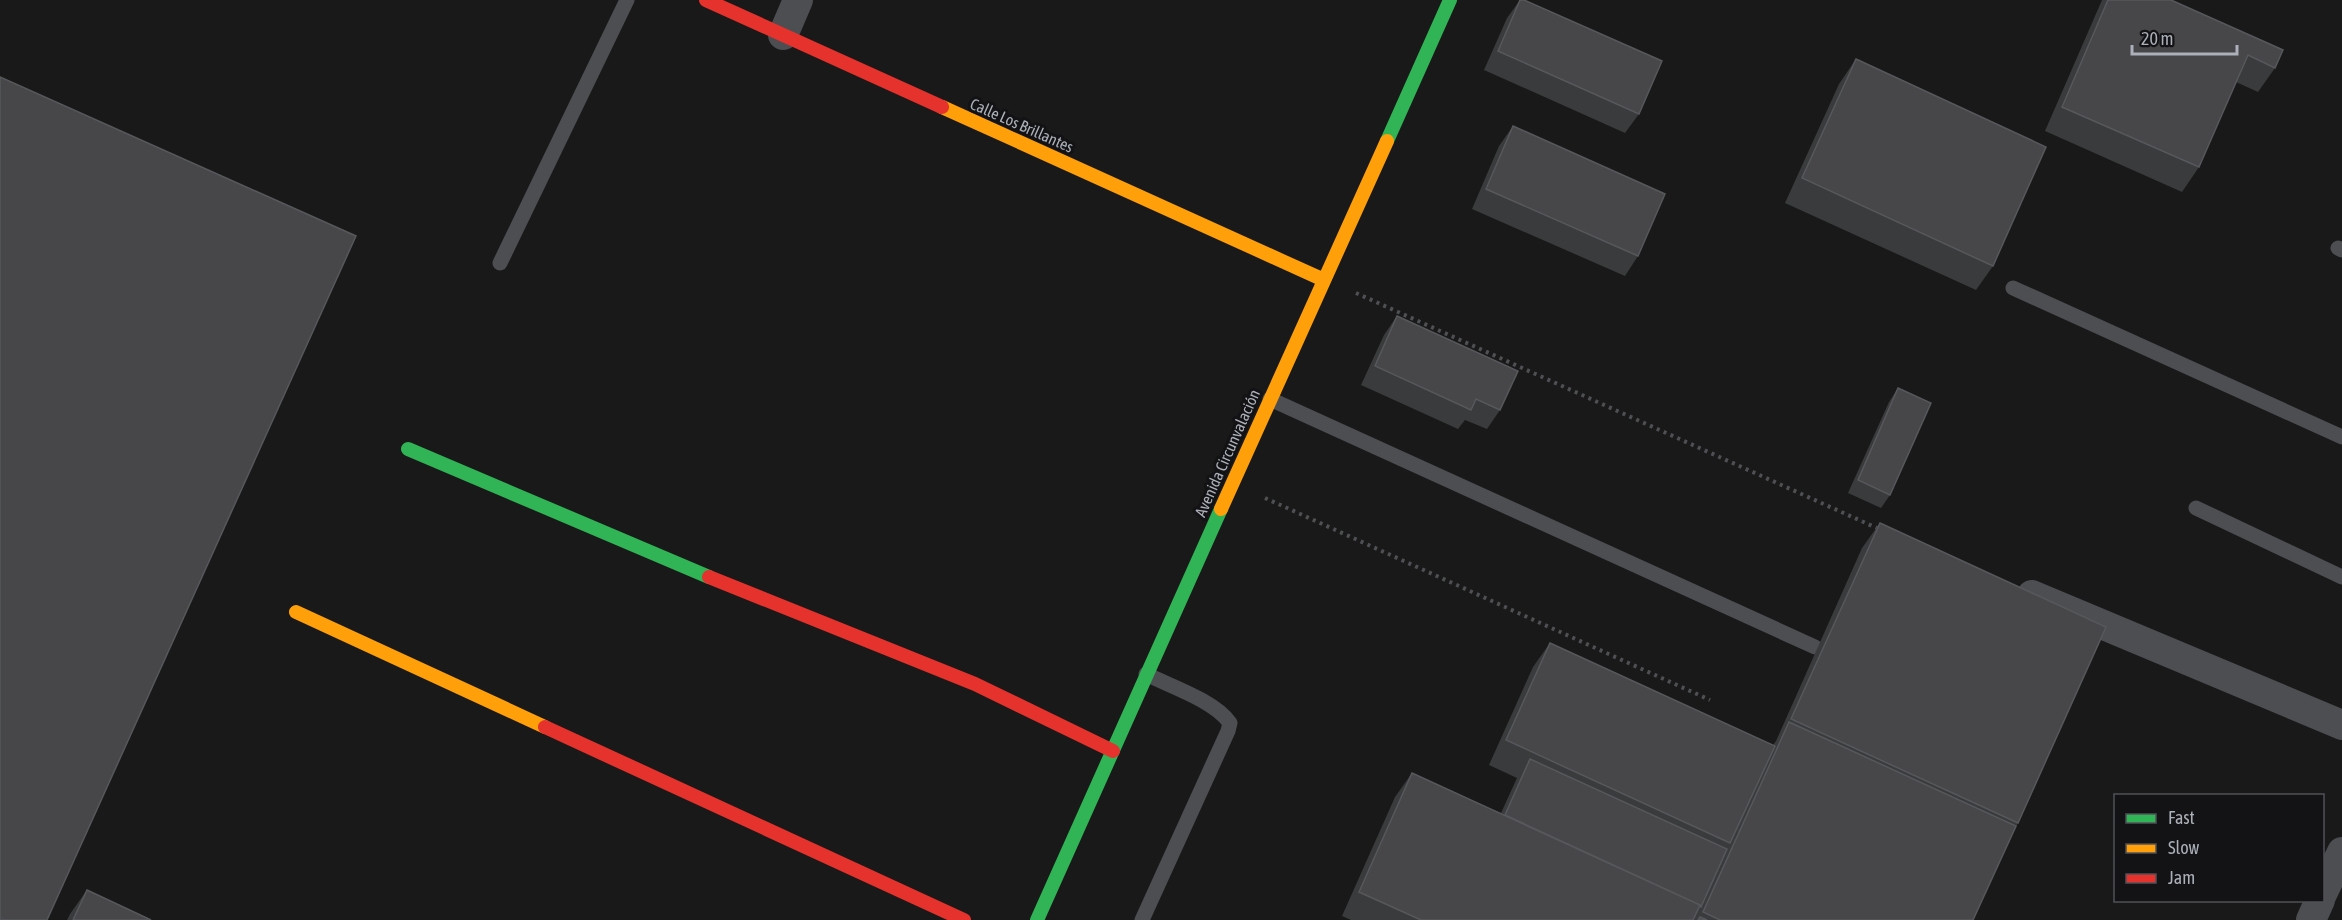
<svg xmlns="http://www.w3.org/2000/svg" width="2342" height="920" font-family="'Asap Condensed',sans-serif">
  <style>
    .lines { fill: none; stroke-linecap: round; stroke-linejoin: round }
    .path { stroke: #4f5053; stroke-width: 4; stroke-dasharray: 3 4.5; stroke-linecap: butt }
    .lane { stroke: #4d4e52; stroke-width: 15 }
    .street { stroke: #4d4e52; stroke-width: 30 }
    .fast { stroke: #30b455; stroke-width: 14 }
    .slow { stroke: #ff9f0a; stroke-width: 14 }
    .jam { stroke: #e5322d; stroke-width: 14 }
    .wall { fill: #3a3b3c }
    .building { fill: #47474a; stroke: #56585b; stroke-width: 1.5 }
    .labels { text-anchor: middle; stroke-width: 6; stroke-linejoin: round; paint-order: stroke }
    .street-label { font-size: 16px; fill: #abb0b9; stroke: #131315 }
  </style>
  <rect width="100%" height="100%" fill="#191919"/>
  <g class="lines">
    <path class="path" d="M1356,293L1879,529
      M1265,498L1710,700"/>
    <path class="lane" d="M2338,248L2342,250
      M500,263L627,0
      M2013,288L2342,437
      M1270,399L1815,647
      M2196,508L2342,577
      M1142,920L1228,731L1230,723C1215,701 1170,686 1146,674"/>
    <path class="street" d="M783,35L798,0
      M2032,595L2342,725
      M2322,894L2342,852
      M2311,920L2320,900"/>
    <path class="fast" d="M1387,141L1450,0
      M408,449L709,577
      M1037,920L1221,509"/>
    <path class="slow" d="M942,107L1324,280
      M1221,509L1387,141
      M296,612L545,727"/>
    <path class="jam" d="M706,0L942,107
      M709,577L975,684L1113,751
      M545,727L964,920"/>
  </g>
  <path class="wall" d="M1520,0L1639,114L1625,133L1484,70L1507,18Z
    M2102,0H2171L2275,68L2258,92L2236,82L2199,167L2182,192L2045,131Z
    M1856,59L1993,266L1976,290L1785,203L1839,84Z
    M1513,126L1638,256L1625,276L1472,209L1499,146Z
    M1397,316L1500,410L1487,429L1465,420L1458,429L1361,385L1384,335Z
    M1898,388L1890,495L1881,508L1848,493L1889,402Z
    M1880,523L2018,823L1973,920H1351L1342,916L1395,797L1412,773L1501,813L1517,778L1489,765L1533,667L1550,643L1773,745L1776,741L1862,548Z
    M87,890L151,920H67L70,914Z"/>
  <path class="building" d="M1520,0H1524L1662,61L1639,114L1498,51Z
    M2108,0H2171L2283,50L2275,68L2248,55L2199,167L2062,107Z
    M1856,59L2046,147L1993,266L1802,178Z
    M0,77L356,236L47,920H0Z
    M1513,126L1665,194L1638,256L1486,189Z
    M1397,316L1518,371L1500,410L1476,399L1471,410L1375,366Z
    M1898,388L1931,403L1890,495L1858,480Z
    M1880,523L2106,627L2018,823L1791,719Z
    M1550,643L1775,746L1730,843L1506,740Z
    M1789,722L2016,826L1973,920H1720L1703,912Z
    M1530,759L1727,849L1701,907L1700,906V905L1505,815Z
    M1412,773L1700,905L1693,920H1421L1359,892Z
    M87,890L151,920H73Z
    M1700,917L1707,920H1698Z"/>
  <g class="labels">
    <g class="street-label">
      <text transform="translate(1022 125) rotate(24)" y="6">Calle Los Brillantes</text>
      <text transform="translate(1227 453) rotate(-66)" y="6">Avenida Circunvalación</text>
    </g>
  </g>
  <rect x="2114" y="794" width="210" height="108" fill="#131315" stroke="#505257" stroke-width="1.5"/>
  <rect x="2126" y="814" width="30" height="9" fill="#30b455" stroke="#505257" stroke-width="1.5"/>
  <text x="2168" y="824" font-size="18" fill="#abb0b9">Fast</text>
  <rect x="2126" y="844" width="30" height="9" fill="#ff9f0a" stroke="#505257" stroke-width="1.5"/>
  <text x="2168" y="854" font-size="18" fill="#abb0b9">Slow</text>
  <rect x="2126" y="874" width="30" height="9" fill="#e5322d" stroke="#505257" stroke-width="1.5"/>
  <text x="2168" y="884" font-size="18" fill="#abb0b9">Jam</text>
  <path d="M2132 45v9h105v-9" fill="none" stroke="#abb0b9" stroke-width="3"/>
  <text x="2141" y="45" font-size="18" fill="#abb0b9" stroke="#131315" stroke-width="4.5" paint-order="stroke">20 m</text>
</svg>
